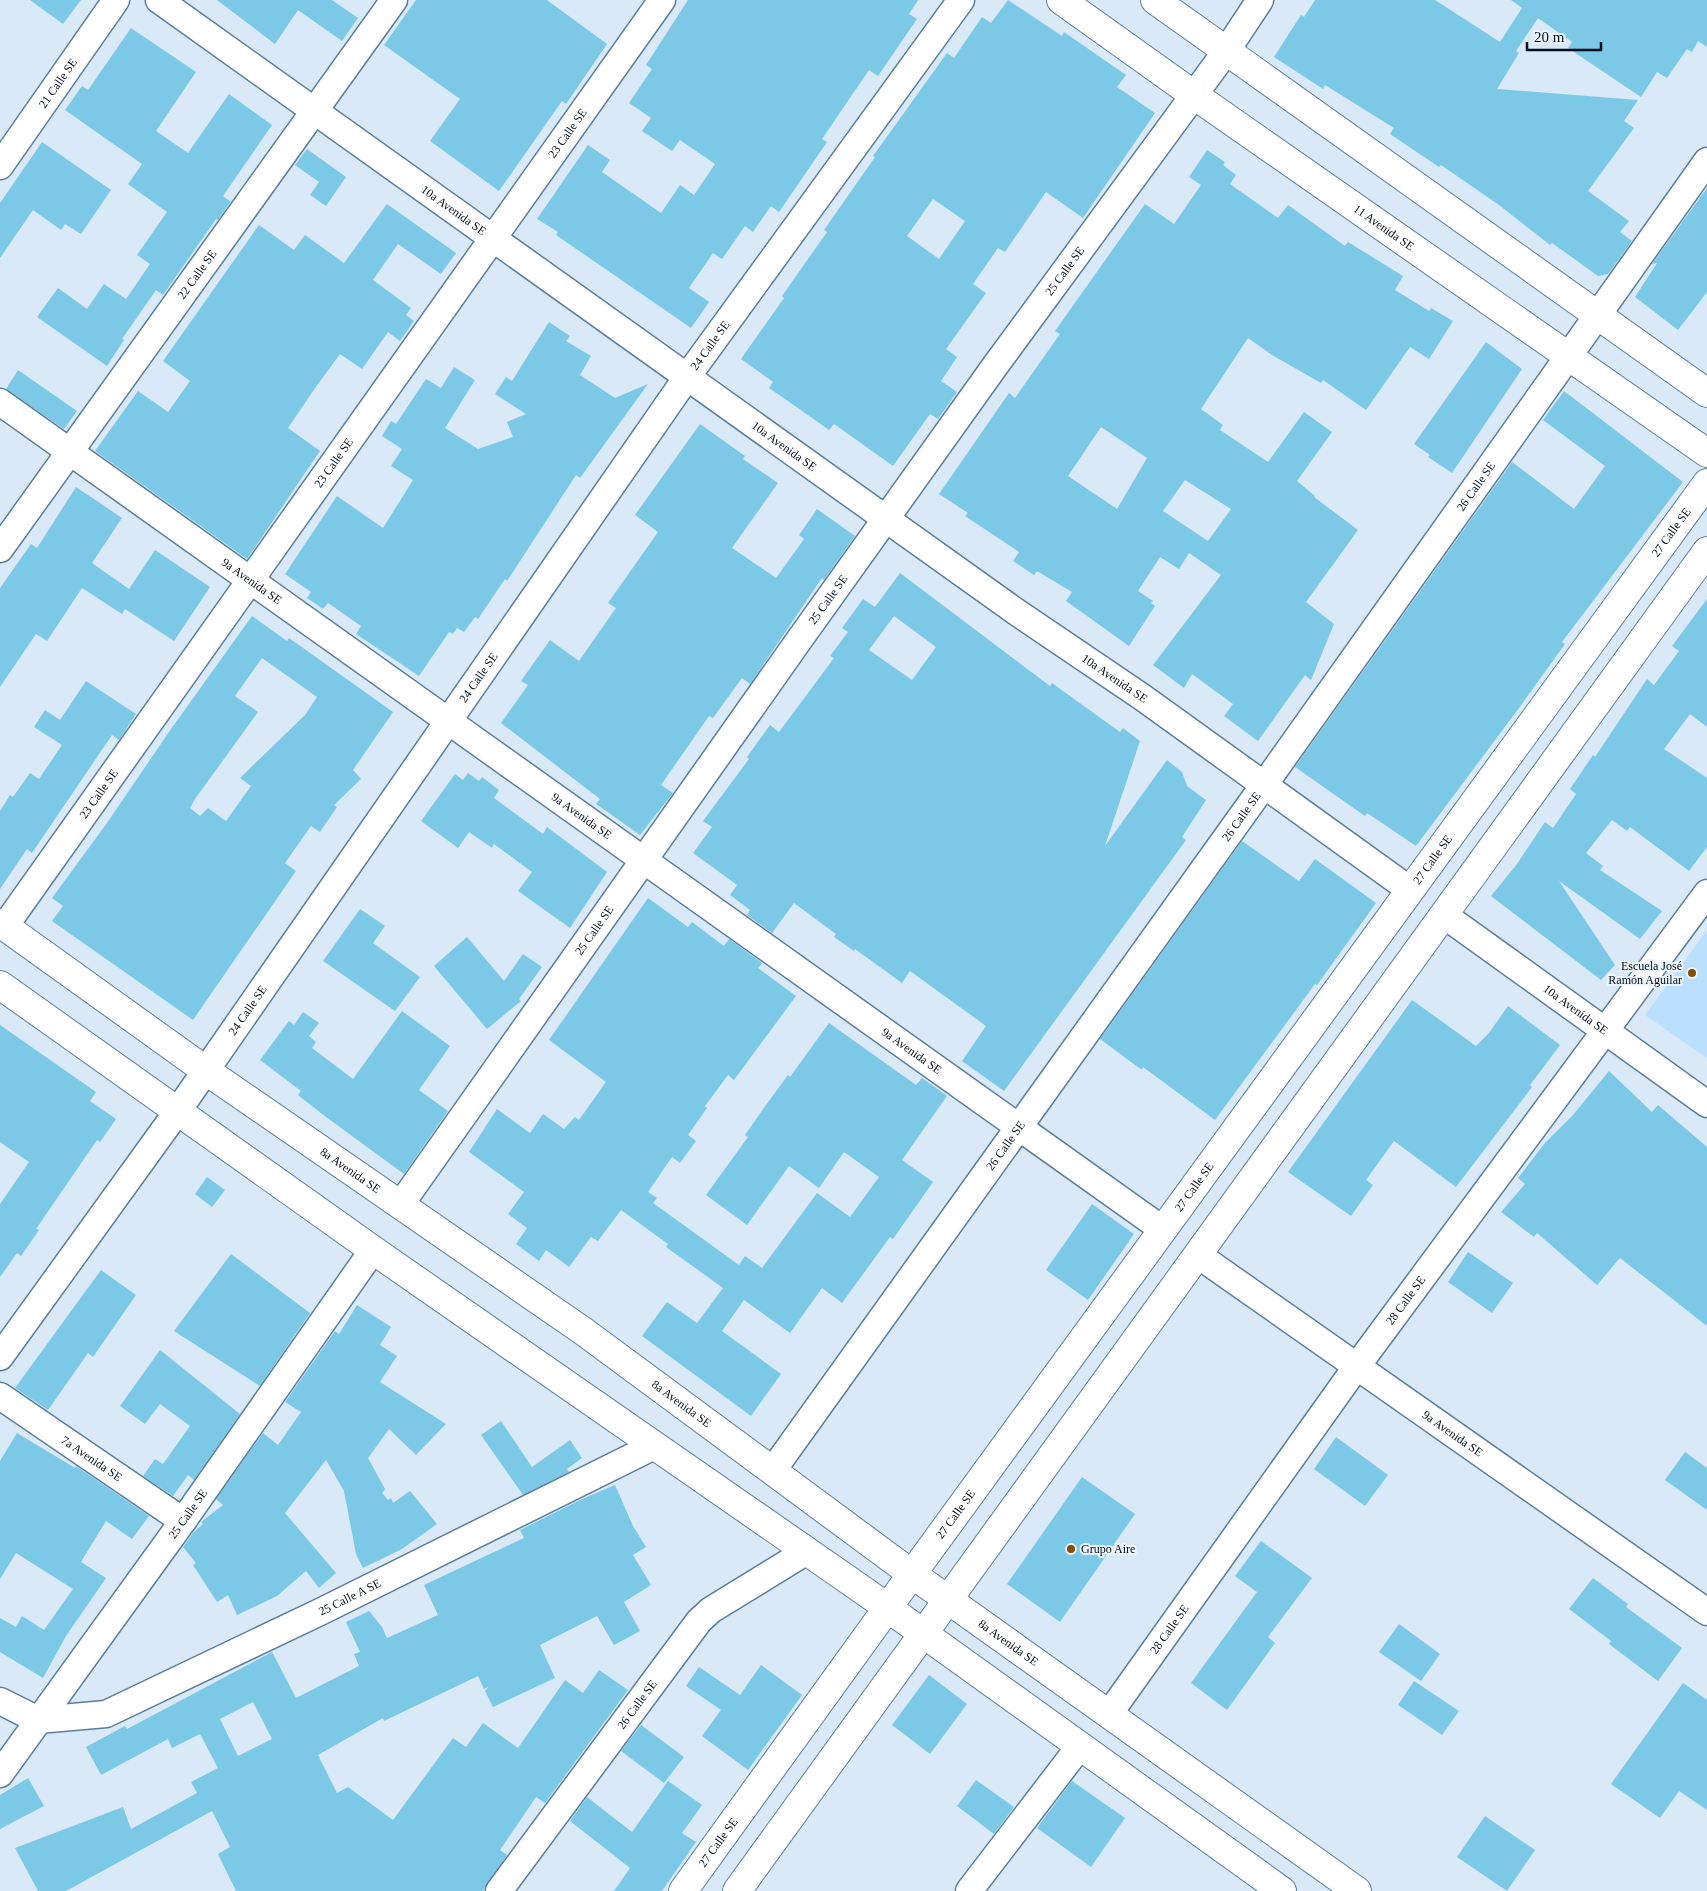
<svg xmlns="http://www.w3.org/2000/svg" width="1707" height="1891" font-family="'Times New Roman',serif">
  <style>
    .built { fill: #badfff }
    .building { fill: #7bc9e7; fill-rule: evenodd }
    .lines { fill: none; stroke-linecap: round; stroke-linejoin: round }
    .minor-casing { stroke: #597e9d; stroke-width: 29 }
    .tertiary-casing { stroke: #597e9d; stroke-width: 30 }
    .secondary-casing { stroke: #597e9d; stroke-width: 30 }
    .minor { stroke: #fff; stroke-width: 26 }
    .tertiary { stroke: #fff; stroke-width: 28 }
    .secondary { stroke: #fff; stroke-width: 28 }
    .poi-dot { fill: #854d00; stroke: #edf5fc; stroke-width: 2 }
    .labels { text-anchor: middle; stroke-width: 4; stroke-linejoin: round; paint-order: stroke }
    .street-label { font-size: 12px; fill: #020e1a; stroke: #edf5fc }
    .poi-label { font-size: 12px; fill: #020e1a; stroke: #edf5fc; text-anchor: end }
  </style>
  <rect width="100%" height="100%" fill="#d9e9f7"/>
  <path class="built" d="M1707,930V1058L1645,1015Z"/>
  <path class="building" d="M30,0H81L63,24Z
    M217,0H332L358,18L342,41L298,10L275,44Z
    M416,0H547L607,44L566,104L562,101L499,191L430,141L460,99L384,45Z
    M688,0H918L909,14L917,19L878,76L869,70L822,139L827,142L779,212L771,206L753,232L745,226L722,259L713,253L689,288L709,302L691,328L556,235L558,232L537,219L588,145L610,160L602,172L661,213L680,185L694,195L715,164L680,140L672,151L642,131L651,118L629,103L652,69L646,65Z
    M1008,0L1062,36L1064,32L1126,75L1117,87L1155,113L1083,218L1046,192L1005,252L998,248L973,284L986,293L946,349L957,357L941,381L957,392L938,419L930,414L893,466L834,424L829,430L798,408L769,388L773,382L741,359L784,298L782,296L827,232L824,230L875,157L873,156L947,53L954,58L982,17L991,23ZM933,199L965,221L939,259L907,236Z
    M1315,0H1435L1500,42L1522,8L1511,0H1707V47L1698,41L1692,52L1687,49L1667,78L1657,72L1641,97L1568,48L1572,42L1538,18L1516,51L1519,53L1497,89L1638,100L1624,121L1634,128L1588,191L1629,221L1620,232L1632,241L1608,274L1598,276L1552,243L1550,245L1499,205L1441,165L1439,167L1390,134L1394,128L1325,85L1323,89L1274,57L1301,15L1304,17Z
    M131,28L196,72L156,131L188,153L229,94L272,125L223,196L231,202L229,204L218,220L216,219L163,295L156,290L122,339L124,340L107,366L37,317L58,288L87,309L104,284L126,299L150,264L137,255L167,212L128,184L142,164L65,110L82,86L88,90Z
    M42,142L111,190L81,234L65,224L61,230L33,210L0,258V203Z
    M307,149L346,177L326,206L310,195L319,182L295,165Z
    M1207,150L1225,162L1223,165L1236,175L1230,184L1278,218L1288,205L1345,246L1348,242L1403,276L1395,290L1429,311L1431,308L1453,321L1429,359L1410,347L1366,410L1323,380L1321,383L1272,355L1248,338L1201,409L1223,425L1220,430L1268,462L1304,412L1332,432L1297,481L1315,496L1314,497L1358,530L1306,602L1334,624L1311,680L1305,675L1258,741L1224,716L1233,704L1192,674L1184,688L1153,665L1221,575L1189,553L1179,569L1160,557L1138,591L1153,601L1151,603L1155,606L1129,646L1066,601L1072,592L1037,571L1034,575L1013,561L1019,552L965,516L968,513L939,494L1009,393L1015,398L1060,334L1055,331L1145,204L1174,224L1201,185L1189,177ZM1101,427L1147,458L1117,509L1068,476ZM1185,480L1231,509L1208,541L1163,511Z
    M1707,188V292L1678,330L1635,297L1657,263L1652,264Z
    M387,204L456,253L441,274L398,244L373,280L411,308L406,315L414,321L400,341L388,332L362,369L340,354L313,391L288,428L320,451L247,559L95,451L138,391L168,412L190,381L163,361L259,225L294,250L305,235L344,263Z
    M549,322L570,336L566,341L591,356L580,375L615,398L648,384L580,478L576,475L507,581L505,579L478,619L475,617L464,632L457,628L453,634L449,632L419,676L356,634L361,626L328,603L323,609L307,598L311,592L285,574L337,496L383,528L413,480L391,466L402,449L382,436L391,421L396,424L426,379L441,388L454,367L475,380L445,428L478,449L513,437L507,422L526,414L495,394L506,377L512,381Z
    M1486,342L1522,369L1452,473L1428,457L1430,455L1414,444Z
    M18,370L77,411L64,429L6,389Z
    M1564,391L1683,482L1562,642L1565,644L1519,708L1416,846L1367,813L1365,816L1295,767L1512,462L1574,509L1605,466L1543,420Z
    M700,424L745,456L743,459L778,483L732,548L776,578L804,539L799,535L817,509L855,536L824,580L822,578L750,684L742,678L713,718L709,716L661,785L673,793L640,835L596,804L600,799L501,723L528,685L521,681L550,640L579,661L616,608L608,603L658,532L635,515Z
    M76,487L122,518L92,563L129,589L155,550L210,587L174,641L125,609L122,614L82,588L47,641L36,634L0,687V588L31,544L37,548Z
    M900,573L1050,686L1052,683L1120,732L1123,728L1140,741L1105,846L1167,760L1182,772L1187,786L1206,800L1182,837L1186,840L1004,1091L962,1061L986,1026L910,971L902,983L855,949L854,951L834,937L836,934L794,903L772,933L747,915L750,910L730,895L737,885L693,853L712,827L703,821L749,759L747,757L770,725L779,732L834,658L830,656L848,632L842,628L863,599L875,607ZM894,616L936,647L912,680L869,650Z
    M1707,599V727L1690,714L1664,749L1707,778V847L1689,871L1630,827L1627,831L1612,820L1586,853L1603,866L1600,870L1662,911L1640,939L1559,881L1615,965L1601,980L1491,896L1517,864L1545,822L1553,828L1576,794L1570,789L1593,755L1595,757L1647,679L1654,685L1679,651L1672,646Z
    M252,616L287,641L289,638L393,712L353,770L361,779L334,805L337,807L320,832L311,826L285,863L296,871L193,1020L52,921L63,906L52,898L107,823L171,729ZM262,658L317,697L305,715L240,778L251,786L226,821L208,808L200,816L190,808L195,799L258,712L235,696Z
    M86,681L136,714L119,740L112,735L32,853L27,849L0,889V811L10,795L13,797L30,773L39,779L62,745L34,727L45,710L60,720Z
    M468,773L479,781L482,777L499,790L494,798L543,834L547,827L607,872L570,928L518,891L532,872L494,844L492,848L469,832L458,848L421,821L455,774L463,780Z
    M1242,841L1299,881L1315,859L1376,903L1317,985L1315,984L1215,1120L1143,1067L1142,1070L1100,1039Z
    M648,898L688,927L692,922L724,946L729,939L762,963L758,968L796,996L734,1080L728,1075L705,1106L707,1108L688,1135L696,1141L680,1163L672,1157L648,1192L657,1198L653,1203L739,1265L745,1256L762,1268L817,1193L850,1217L879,1177L844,1152L819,1188L789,1166L747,1225L706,1195L748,1137L745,1135L766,1105L788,1075L790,1077L829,1023L916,1085L922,1078L947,1096L902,1160L933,1182L893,1239L890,1237L842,1303L822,1288L790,1333L744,1300L722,1331L781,1374L751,1416L642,1336L667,1302L697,1323L723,1288L666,1247L668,1244L621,1210L598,1241L591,1237L569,1267L546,1250L539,1261L516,1244L527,1228L508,1214L524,1192L469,1152L497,1109L530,1133L543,1114L564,1129L575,1117L579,1120L606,1082L549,1040Z
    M360,909L385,926L373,943L420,977L395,1011L323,961Z
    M467,937L504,981L523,954L542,967L519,999L521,1001L487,1029L434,966Z
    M1412,1000L1476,1046L1489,1033L1508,1006L1560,1045L1530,1085L1532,1087L1456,1187L1394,1141L1366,1180L1373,1185L1351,1216L1288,1172Z
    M402,1011L450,1046L419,1090L448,1111L404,1174L326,1117L298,1095L301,1091L260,1060L289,1021L294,1025L303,1012L319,1023L309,1036L316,1042L312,1048L353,1079Z
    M0,1025L96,1092L90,1101L116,1119L100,1142L97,1140L36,1229L39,1230L21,1256L17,1253L0,1277V1204L29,1162L0,1142Z
    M1609,1071L1652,1112L1658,1105L1707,1147V1326L1620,1258L1597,1285L1537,1233L1534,1237L1501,1212L1525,1184L1518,1178L1545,1143L1573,1115Z
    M207,1177L225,1190L212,1207L195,1194Z
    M1092,1204L1134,1234L1088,1300L1046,1270Z
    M1468,1252L1513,1283L1492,1313L1448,1282Z
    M231,1254L310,1313L260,1386L174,1331Z
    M101,1270L136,1295L93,1357L88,1353L48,1410L15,1388Z
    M357,1305L391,1327L380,1345L397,1356L380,1382L446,1424L416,1455L389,1429L368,1458L385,1489L382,1493L388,1500L391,1498L393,1503L410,1491L437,1524L402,1549L363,1568L356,1554L344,1491L326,1460L285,1513L336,1573L319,1588L306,1571L277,1596L237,1615L228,1595L217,1602L193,1565L196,1563L183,1547L194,1532L203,1524L201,1522L223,1505L216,1499L263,1433L278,1445L301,1412L285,1402L335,1331L339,1334Z
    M160,1350L240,1414L194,1480L188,1475L173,1496L143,1476L155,1459L163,1464L190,1426L160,1404L145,1424L120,1406Z
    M501,1421L532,1467L570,1440L582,1458L567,1469L569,1472L523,1495L481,1435Z
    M17,1433L75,1468L76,1466L149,1516L132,1539L106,1521L81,1562L106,1578L66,1636L43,1678L0,1652V1618L16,1627L22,1616L44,1630L73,1589L16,1553L0,1579V1461Z
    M1336,1437L1388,1475L1365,1506L1314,1469Z
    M1685,1452L1707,1468V1510L1665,1480Z
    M1082,1477L1135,1514L1060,1622L1007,1584Z
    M615,1485L633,1526L646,1547L633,1555L651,1585L624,1602L640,1631L614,1645L597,1616L540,1645L555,1678L493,1707L485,1691L488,1687L484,1689L478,1676L384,1721L383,1718L318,1755L337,1793L348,1787L393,1820L453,1738L466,1747L483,1723L518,1748L565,1680L583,1693L599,1670L628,1690L545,1803L536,1797L500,1850L507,1855L483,1891H236L218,1854L230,1847L212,1811L66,1891H38L15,1848L123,1807L131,1829L197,1793L191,1782L218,1768L200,1734L172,1748L168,1739L101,1775L86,1747L125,1726L127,1729L272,1652L296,1698L359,1666L354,1654L360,1652L346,1622L369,1611L382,1627L387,1638L438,1615L424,1585L524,1538L520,1530L582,1499ZM253,1702L272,1739L238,1756L220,1719Z
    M1261,1541L1312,1578L1268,1637L1275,1643L1227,1710L1191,1683L1257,1592L1235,1576Z
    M1593,1578L1628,1604L1626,1607L1682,1648L1658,1681L1609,1644L1611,1641L1569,1609Z
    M1399,1624L1440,1654L1421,1681L1379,1652Z
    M761,1665L802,1695L748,1770L702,1736L721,1710L686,1686L699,1667L740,1695Z
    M929,1675L967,1704L930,1754L892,1725Z
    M1414,1681L1459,1711L1442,1735L1398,1705Z
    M1683,1683L1707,1700V1810L1679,1791L1660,1818L1611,1784Z
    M641,1725L684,1757L664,1783L621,1751Z
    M28,1778L44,1806L0,1829V1795Z
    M976,1780L1014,1807L994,1834L957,1806Z
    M668,1781L702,1805L682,1833L696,1842L662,1891H614L630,1868L570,1821L587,1797L632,1832Z
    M1072,1781L1125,1818L1091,1867L1037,1828Z
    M1485,1816L1535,1850L1507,1891L1457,1857Z"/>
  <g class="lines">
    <defs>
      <g id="minor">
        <path id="s1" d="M159,0L1015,611L1142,697L1410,890"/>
        <path id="s2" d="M0,166L116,0"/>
        <path id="s3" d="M0,402L1162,1229"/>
        <path id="s4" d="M0,549L394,0"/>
        <path id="s5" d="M1444,915L1707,1104"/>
        <path id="s6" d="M5,926L662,0"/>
        <path id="s7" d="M401,1204L797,643L995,366L1227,50L1260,0"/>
        <path id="s8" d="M1198,1255L1707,1612"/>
        <path id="s9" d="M0,1357L177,1112L687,377L961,0"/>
        <path id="s10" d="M0,1396L183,1521"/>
        <path id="s11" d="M773,1470L1264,785L1707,161"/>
        <path id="s12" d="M0,1701L38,1720L106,1714L322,1611L654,1446"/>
        <path id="s13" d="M1109,1714L1357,1366L1707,893"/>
        <path id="s14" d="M0,1774L183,1521L373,1250"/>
        <path id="s15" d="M499,1891L699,1621L711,1610L807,1551"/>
        <path d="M969,1891L1080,1746"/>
      </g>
      <g id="tertiary">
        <path id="s16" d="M1061,0L1194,95L1707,453"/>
        <path d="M1155,0L1707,393"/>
        <path id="s17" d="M0,923L205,1070L583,1331L912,1574L1357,1891"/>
        <path d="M0,985L373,1250L867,1593L1282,1891"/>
      </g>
      <g id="secondary">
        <path id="s18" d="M683,1891L912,1574L1707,483"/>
        <path d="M737,1891L1707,551"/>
      </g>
    </defs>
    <use href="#minor" class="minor-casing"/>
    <use href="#tertiary" class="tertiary-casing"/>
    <use href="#secondary" class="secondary-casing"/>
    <use href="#minor" class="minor"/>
    <use href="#tertiary" class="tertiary"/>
    <use href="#secondary" class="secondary"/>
  </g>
  <g class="poi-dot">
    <circle cx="1692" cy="973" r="5"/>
    <circle cx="1071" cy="1549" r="5"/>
  </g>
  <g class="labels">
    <g class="street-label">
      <text dy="4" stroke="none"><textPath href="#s2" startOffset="101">21 Calle SE</textPath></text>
      <text dy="4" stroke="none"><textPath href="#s6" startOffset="972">23 Calle SE</textPath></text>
      <text dy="4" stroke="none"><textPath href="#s1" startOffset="362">10a Avenida SE</textPath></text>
      <text dy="4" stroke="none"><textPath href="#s16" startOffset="395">11 Avenida SE</textPath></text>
      <text dy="4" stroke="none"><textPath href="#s7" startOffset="1145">25 Calle SE</textPath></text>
      <text dy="4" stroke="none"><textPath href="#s4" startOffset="338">22 Calle SE</textPath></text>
      <text dy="4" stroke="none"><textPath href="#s9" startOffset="1236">24 Calle SE</textPath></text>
      <text dy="4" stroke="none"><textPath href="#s1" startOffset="768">10a Avenida SE</textPath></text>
      <text dy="4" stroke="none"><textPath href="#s6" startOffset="568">23 Calle SE</textPath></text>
      <text dy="4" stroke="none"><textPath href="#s11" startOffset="1209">26 Calle SE</textPath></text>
      <text dy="4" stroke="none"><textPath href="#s18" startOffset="1680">27 Calle SE</textPath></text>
      <text dy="4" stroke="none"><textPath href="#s3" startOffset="309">9a Avenida SE</textPath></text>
      <text dy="4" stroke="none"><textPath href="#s7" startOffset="740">25 Calle SE</textPath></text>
      <text dy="4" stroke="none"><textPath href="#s9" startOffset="831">24 Calle SE</textPath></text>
      <text dy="4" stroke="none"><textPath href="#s1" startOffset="1172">10a Avenida SE</textPath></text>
      <text dy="4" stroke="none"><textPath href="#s6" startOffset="162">23 Calle SE</textPath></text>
      <text dy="4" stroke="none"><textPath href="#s3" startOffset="714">9a Avenida SE</textPath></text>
      <text dy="4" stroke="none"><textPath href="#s11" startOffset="804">26 Calle SE</textPath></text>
      <text dy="4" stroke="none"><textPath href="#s18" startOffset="1275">27 Calle SE</textPath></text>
      <text dy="4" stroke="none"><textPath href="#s7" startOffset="335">25 Calle SE</textPath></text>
      <text dy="4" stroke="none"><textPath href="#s9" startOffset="426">24 Calle SE</textPath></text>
      <text dy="4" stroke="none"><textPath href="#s5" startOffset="162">10a Avenida SE</textPath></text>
      <text dy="4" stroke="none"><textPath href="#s3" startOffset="1119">9a Avenida SE</textPath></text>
      <text dy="4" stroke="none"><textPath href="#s11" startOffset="399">26 Calle SE</textPath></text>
      <text dy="4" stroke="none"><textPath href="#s17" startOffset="429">8a Avenida SE</textPath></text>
      <text dy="4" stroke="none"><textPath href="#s18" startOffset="870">27 Calle SE</textPath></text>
      <text dy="4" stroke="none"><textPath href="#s13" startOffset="509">28 Calle SE</textPath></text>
      <text dy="4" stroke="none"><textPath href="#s17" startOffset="834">8a Avenida SE</textPath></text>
      <text dy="4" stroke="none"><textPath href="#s8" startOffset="311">9a Avenida SE</textPath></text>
      <text dy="4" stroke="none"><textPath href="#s10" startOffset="111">7a Avenida SE</textPath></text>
      <text dy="4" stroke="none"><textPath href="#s14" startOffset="321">25 Calle SE</textPath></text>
      <text dy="4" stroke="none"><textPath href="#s18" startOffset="465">27 Calle SE</textPath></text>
      <text dy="4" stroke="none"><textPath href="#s12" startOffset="381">25 Calle A SE</textPath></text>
      <text dy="4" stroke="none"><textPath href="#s13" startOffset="104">28 Calle SE</textPath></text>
      <text dy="4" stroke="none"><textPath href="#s17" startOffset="1239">8a Avenida SE</textPath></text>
      <text dy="4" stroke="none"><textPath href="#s15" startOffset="232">26 Calle SE</textPath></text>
      <text dy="4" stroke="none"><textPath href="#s18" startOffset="60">27 Calle SE</textPath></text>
    </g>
    <g class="poi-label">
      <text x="1682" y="970">Escuela José<tspan x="1682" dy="14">Ramón Aguilar</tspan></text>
      <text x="1081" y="1553" text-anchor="start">Grupo Aire</text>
    </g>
  </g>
  <path d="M1527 42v8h74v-8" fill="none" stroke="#020e1a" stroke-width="2.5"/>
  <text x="1534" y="42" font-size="15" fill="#020e1a" stroke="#edf5fc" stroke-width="4" paint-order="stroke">20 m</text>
</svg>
